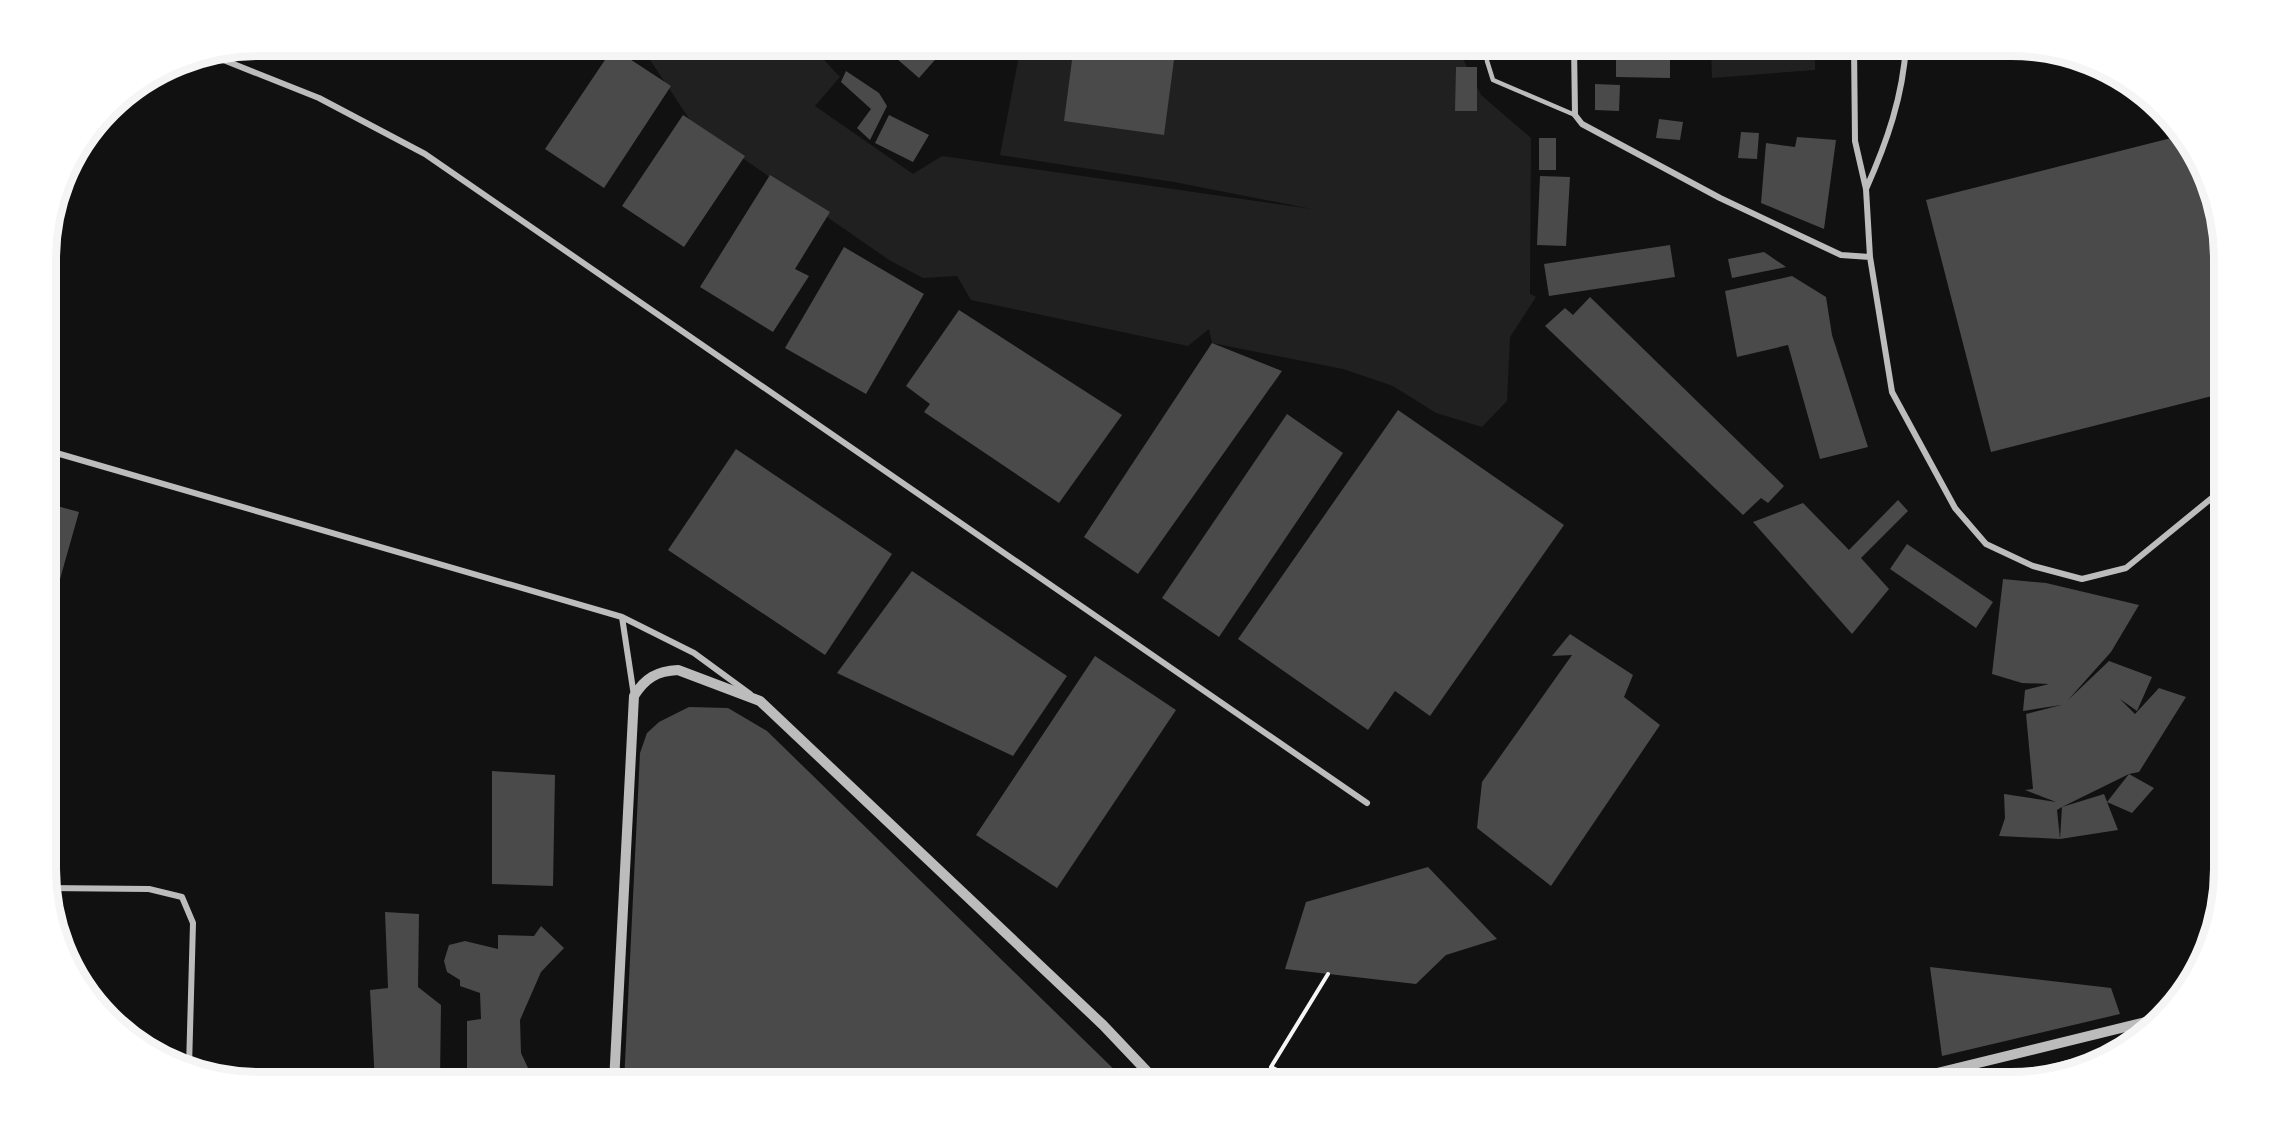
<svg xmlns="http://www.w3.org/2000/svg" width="2270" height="1128" font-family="'Asap Condensed',sans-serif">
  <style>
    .green { fill: #202020 }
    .building { fill: #4a4a4a }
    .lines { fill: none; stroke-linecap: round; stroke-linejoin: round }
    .path { stroke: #f5f5f5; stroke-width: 4 }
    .service { stroke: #bcbcbc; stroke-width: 4.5 }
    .minor { stroke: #bcbcbc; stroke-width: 6 }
    .tertiary { stroke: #bcbcbc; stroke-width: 10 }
    .rim { fill: none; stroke: #f5f5f5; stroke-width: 8 }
  </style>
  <rect width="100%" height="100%" fill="#111"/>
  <path class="green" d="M640,45H810L840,77L815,106L913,174L942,156L1312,209L1174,182L1000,155L1021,45H1456L1481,95L1531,138L1530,294L1536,297L1510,337L1507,401L1482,427L1436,413L1393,386L1343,369L1212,343L1209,329L1188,346L971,300L957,276L923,278L889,260L692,123Z
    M1711,45H1815V70L1712,78Z"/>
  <path class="building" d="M909,45H948L919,78L896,58Z
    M1074,45H1176L1164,135L1064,121Z
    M1940,45H1957L1941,52Z
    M613,48L671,86L604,188L545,149Z
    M1616,49H1670V78L1616,77Z
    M1456,67H1477V111H1455Z
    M846,71L879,93L887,106L870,140L857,128L871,109L841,82Z
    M1595,84L1620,85L1619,111L1595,110Z
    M683,115L745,156L684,247L622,206Z
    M889,115L929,135L913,162L875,143Z
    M1659,119L1683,122L1680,140L1656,138Z
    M1741,132L1759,133L1757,159L1738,158Z
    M2183,135L2189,140L2223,231L2224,393L1991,452L1926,200Z
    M1797,137L1836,140L1824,229L1761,203L1766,143L1795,147Z
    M1539,138H1556V170H1539Z
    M770,175L830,212L795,269L809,276L773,332L700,287Z
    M1540,176L1570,177L1566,246L1537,245Z
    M1670,245L1675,277L1549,296L1544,264Z
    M844,247L924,294L866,394L785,348Z
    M1764,252L1786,267L1732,278L1728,259Z
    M1792,276L1826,297L1832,335L1868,447L1820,459L1788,345L1737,357L1725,291Z
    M1590,297L1784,486L1768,503L1761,498L1743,515L1545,326L1565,308L1573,315Z
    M959,310L1122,415L1059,503L924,412L930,404L906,386Z
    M1212,343L1282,371L1138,574L1084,537Z
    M1398,410L1564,525L1430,716L1395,691L1368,730L1238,639Z
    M1287,414L1343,453L1219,637L1162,598Z
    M736,449L892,554L825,655L668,550Z
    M1898,500L1908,511L1861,558L1889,589L1852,634L1753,522L1803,503L1849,550Z
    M46,503L79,512L47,625H46Z
    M1907,544L1993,602L1976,628L1890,569Z
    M912,571L1067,676L1013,756L837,673Z
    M2003,579L2046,583L2139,605L2111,652L2068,700L2109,661L2152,677L2137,711L2120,699L2135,714L2159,688L2186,697L2139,772L2129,774L2154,788L2132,813L2107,802L2129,774L2062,807L2104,794L2118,830L2060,839L2062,807L2057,810L2060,839L1999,836L2005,818L2004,794L2056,802L2025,790L2033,789L2026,714L2061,705L2023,711L2025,690L2049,684L2022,683L1992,674Z
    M1570,634L1633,675L1624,697L1660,725L1551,886L1477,828L1482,782L1572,655L1552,656Z
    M1095,656L1176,710L1057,888L976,835Z
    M689,707L728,708L767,731L1128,1083H624L640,753L647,733L659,722Z
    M492,771L555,775L553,886L492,884Z
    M1428,867L1497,939L1446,955L1416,984L1285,969L1306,902Z
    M385,912L419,914L418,987L441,1005L440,1080L437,1083H375L370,990L388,988Z
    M541,926L564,948L541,972L520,1020L521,1053L535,1083H460L467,1069V1021L481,1019L480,993L460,986V980L447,972L444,961L449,945L465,941L498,949V935L534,936Z
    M1930,967L2111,988L2120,1014L1942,1056Z"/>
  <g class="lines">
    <path class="path" d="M1303,1083L1271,1067L1328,974"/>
    <path class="service" d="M1487,45V61L1493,80L1575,115"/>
    <path class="minor" d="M832,45L843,54L880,57L912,45
      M1574,45L1575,115L1582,124L1720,198L1841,255L1870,257
      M1854,45L1855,141L1866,189L1870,257L1892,392L1955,508L1986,544L2033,566L2082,579L2126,568L2224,488
      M211,55L319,98L425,154L1367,803
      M1866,189C1887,142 1903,96 1906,45
      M46,450L622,617L694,653L750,694
      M622,617L634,696
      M47,888L149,889L182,897L193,923L189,1067"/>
    <path class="tertiary" d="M614,1083L634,696C645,678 657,671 678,670L760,701L1103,1025L1158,1083
      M1896,1083L2154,1020
      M2001,1083L2108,1054"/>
  </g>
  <path d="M0 0H2270V1128H0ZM259 56H2011A203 203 0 0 1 2214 259V869A203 203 0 0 1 2011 1072H259A203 203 0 0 1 56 869V259A203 203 0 0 1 259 56Z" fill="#fff" fill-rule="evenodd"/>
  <path class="rim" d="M259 56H2011A203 203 0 0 1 2214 259V869A203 203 0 0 1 2011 1072H259A203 203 0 0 1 56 869V259A203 203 0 0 1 259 56Z"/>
</svg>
